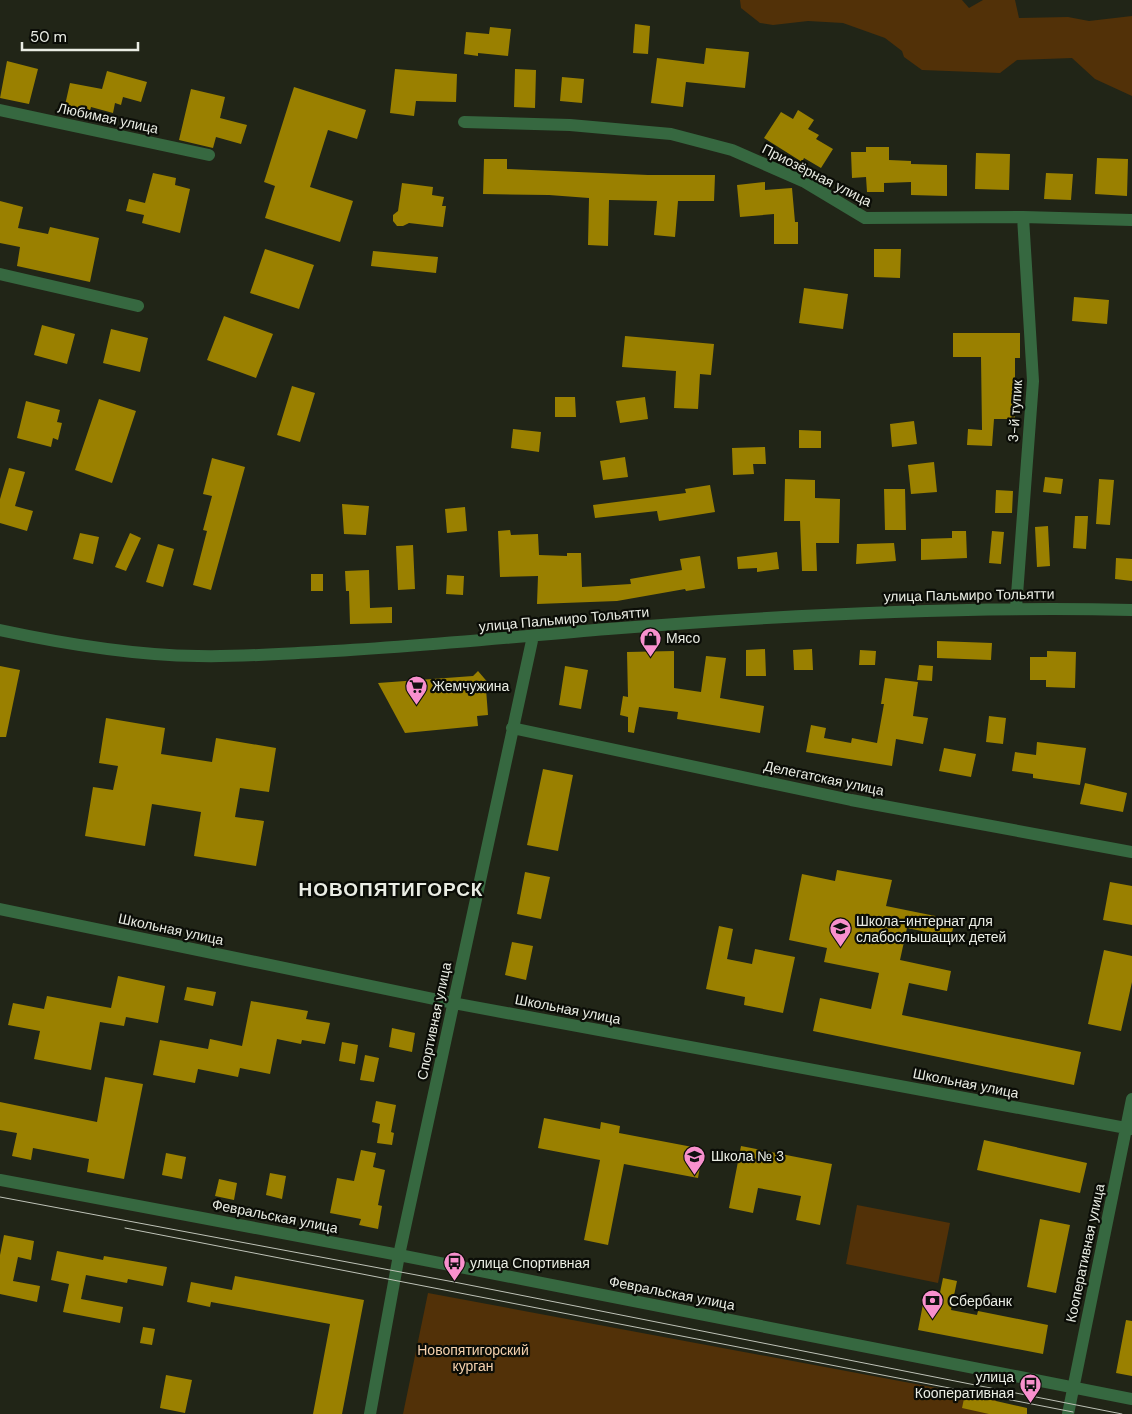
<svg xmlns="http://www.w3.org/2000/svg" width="1132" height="1414" font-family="'DM Sans',sans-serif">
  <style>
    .green { fill: #523108 }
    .building { fill: #9a8000 }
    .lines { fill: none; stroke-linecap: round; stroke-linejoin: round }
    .minor { stroke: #366840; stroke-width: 12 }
    .tram { stroke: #bfc3b8; stroke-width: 1 }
    .labels { text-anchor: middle; stroke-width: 4.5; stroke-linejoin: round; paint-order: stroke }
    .street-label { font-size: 14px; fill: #eaede4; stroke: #0b0d07 }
    .poi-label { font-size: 14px; fill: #eaede4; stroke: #0b0d07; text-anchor: start }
    .park-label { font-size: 14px; fill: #f5d1ad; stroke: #0b0d07 }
    .district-label { font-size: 19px; font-weight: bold; letter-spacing: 1px; fill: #eaede4; stroke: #0b0d07 }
  </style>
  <rect width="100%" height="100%" fill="#212517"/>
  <path class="green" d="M740,0H962L969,8L983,0H1015L1019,18L1068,17L1089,21L1132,16V96L1095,79L1072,58L1017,60L1000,73L922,70L904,57L902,51L885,38L843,23L808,21L773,25L760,23L741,8Z
    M857,1205L950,1223L938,1283L846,1264Z
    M428,1293L996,1399L994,1414H403Z"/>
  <path class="building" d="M635,24L650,26L648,54L633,53Z
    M490,27L511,29L508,56L478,53V56L464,54L466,32L489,34Z
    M706,48L749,52L745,88L686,82L683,107L651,103L657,58L704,64Z
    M7,61L38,69L29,104L0,98Z
    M395,69L457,74L456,102L416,101L414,116L390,113Z
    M515,69L536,70L535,108L514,107Z
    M107,71L147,82L141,102L123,97L121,105L115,103L113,113L91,107L88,119L63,114L70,83L102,89Z
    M562,77L584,79L582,103L560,101Z
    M294,87L366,110L357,139L328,130L310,187L353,201L340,242L265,218L275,186L264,182Z
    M191,89L225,97L220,118L247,125L241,144L216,137L213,148L179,140Z
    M798,110L814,120L808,129L819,135L816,139L833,149L821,168L804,158L802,162L764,138L781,112L793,119Z
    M866,147H889V160L911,161V164L947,165V196L911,195V182L884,183V192H867L866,177L852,178L851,152H866Z
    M976,153L1010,154L1009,190L975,189Z
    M1097,158L1128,159L1127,196L1095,194Z
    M484,159H507V169L648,175H715L714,201H678L675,237L654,235L657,201L609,200L608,246L588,245L589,198L549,195L483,194Z
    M153,173L176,178L175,185L190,189L180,233L142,223L144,215L126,211L129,199L145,203Z
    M1046,173L1073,174L1071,200L1044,199Z
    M765,182V190L792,188L795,222H798V244H774V214L740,217L737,185Z
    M402,183L433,187L432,195L444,197L442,206H446L443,227L409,223L403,226H397L393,221V215L398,211Z
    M0,201L23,207L18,228L48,234L50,227L99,238L90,282L17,266L20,247L0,243Z
    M265,249L314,265L299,309L250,293Z
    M874,249H901L900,278L874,277Z
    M373,251L438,257L436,273L371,266Z
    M804,288L848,294L843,329L799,323Z
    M1074,297L1109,300L1107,324L1072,321Z
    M224,316L273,334L256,378L207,360Z
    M42,325L75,334L67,364L34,355Z
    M111,329L148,338L140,372L103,363Z
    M953,333H1020V358H1015V419H994L992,446L967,445L968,429L982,430L981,357H953Z
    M625,336L714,344L711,375L700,374L698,409L674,408L676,371L622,367Z
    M292,386L315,393L300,442L277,435Z
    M555,397H575L576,417H555Z
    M645,397L648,419L620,423L616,401Z
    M99,399L136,411L112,483L75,470Z
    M26,401L60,410L57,422L62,423L58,440L53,438L51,447L17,438Z
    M914,421L917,444L892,447L890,424Z
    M513,429L541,432L539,452L511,448Z
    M799,430L821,431V448H799Z
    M765,447L766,464H753L754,474L733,475L732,448Z
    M625,457L628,477L603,480L600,461Z
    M212,458L245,467L211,590L193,585L207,531L203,530L212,496L203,494Z
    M934,462L937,492L911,494L908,465Z
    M9,468L25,472L15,506L33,511L27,531L0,523V499Z
    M1045,477L1063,479L1061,494L1043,492Z
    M785,479L815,480V498L840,499L839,543H816L817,571H802L800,521H784Z
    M1099,479L1114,480L1110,525L1096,524Z
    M710,485L715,512L659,521L657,511L595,518L593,505L686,493L685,489Z
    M884,489H905L906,530H885Z
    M996,490L1013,491L1012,513H995Z
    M342,504L369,506L366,535L344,534Z
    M465,507L467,531L447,533L445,509Z
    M1075,516H1088L1086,549L1073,548Z
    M1048,526L1050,566L1037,567L1035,527Z
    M510,530L511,535L538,534L539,555L567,556V553H581L582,587L631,584L630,579L682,570L680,559L700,556L705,588L686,591L685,589L617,601L537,604L538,576L500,577L498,531Z
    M952,531H966L967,558L921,560V539L952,538Z
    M992,531L1004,532L1001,564L989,563Z
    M80,533L99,537L93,564L73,559Z
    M130,533L141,538L126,571L115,567Z
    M894,543L896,561L856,564L857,544Z
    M158,544L174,549L163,587L146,582Z
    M413,545L415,589L398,590L396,546Z
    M777,552L779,569L757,572V568L738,569L737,557Z
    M1116,558L1132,559V581L1115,579Z
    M369,570L370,608L392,607V623L350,624L349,591H346L345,571Z
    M311,574H323V591H311Z
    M447,575L464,576L463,595L446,594Z
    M937,641L992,643L991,660L937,658Z
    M765,649L766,676H746V650Z
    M812,649L813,670H794L793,650Z
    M860,650L876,651L875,665H859Z
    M674,651V688L701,692L706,656L726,658L720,698L764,706L760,733L677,719L678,712L639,707L634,733L628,732V717L620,715L623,696L628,697L627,652Z
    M1047,651L1076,652L1075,688L1046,687V680H1030V657H1047Z
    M919,665L933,666L932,681L917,680Z
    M0,666L20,670L6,737H0Z
    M565,666L588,670L581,709L559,705Z
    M478,671L490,685L486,689L488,715L477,716L478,726L405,733L378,683L473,676Z
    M885,678L918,682L913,716L928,718L923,744L896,739L892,766L806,752L811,725L826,728L824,738L851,743L852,738L877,743L884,704H881Z
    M989,716L1006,718L1003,744L986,742Z
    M106,718L165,728L161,754L212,762L216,738L276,748L269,792L240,788L235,817L264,821L256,866L194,856L201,812L152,804L145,846L85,836L93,787L113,790L118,766L99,763Z
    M1037,742L1086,748L1080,785L1033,778V774L1012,771L1015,752L1036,755Z
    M944,748L976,754L971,777L939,771Z
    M543,769L573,775L558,851L527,845Z
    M1085,783L1127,793L1123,812L1080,804Z
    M837,870L892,880L886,906L955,920L951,937L907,928L900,960L951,971L947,991L909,983L902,1015L1081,1052L1074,1085L813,1031L820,998L871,1009L879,973L824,962L827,948L789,940L802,874L835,881Z
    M525,872L550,877L541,919L517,914Z
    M1110,882L1132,886V925L1103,920Z
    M719,926L733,929L727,959L752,964L755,949L795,957L783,1013L744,1005L745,997L706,989Z
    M512,942L533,946L526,980L505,975Z
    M1104,950L1132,956V982L1121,1031L1088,1024Z
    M118,976L165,986L158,1023L126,1017L124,1026L100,1022L91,1070L34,1059L40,1031L8,1025L13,1003L44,1009L47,996L111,1008Z
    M187,987L216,992L213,1006L184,1000Z
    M251,1001L308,1011L306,1019L330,1023L325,1044L302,1040L301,1044L277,1039L270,1074L240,1068L238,1077L198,1069L195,1083L153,1075L160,1040L208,1049L210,1039L242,1046Z
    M392,1028L415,1033L412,1052L389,1047Z
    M342,1042L358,1045L355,1064L339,1061Z
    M365,1055L379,1058L374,1082L360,1080Z
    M105,1077L143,1084L124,1179L87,1172L89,1159L33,1148L31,1160L12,1156L17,1133L0,1130V1102L97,1122Z
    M376,1101L396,1105L391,1132L394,1133L392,1145L377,1143L380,1124L372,1122Z
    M544,1118L600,1129L601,1122L620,1126L619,1133L703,1149L698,1178L624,1164L608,1245L584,1240L600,1160L538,1148Z
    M984,1140L1087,1163L1080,1193L977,1170Z
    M741,1146L832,1164L820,1225L796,1220L801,1196L758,1188L753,1213L729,1208Z
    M361,1150L376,1153L373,1167L385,1170L378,1205L382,1206L378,1229L359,1225L361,1219L330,1213L337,1178L354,1181Z
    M166,1153L186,1157L182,1179L162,1175Z
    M270,1173L286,1176L282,1199L266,1195Z
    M219,1179L237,1183L234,1200L215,1196Z
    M1040,1219L1070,1225L1056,1293L1027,1287Z
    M4,1235L34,1241L31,1260L18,1257L13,1281L40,1286L37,1302L0,1294V1255Z
    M57,1251L103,1260L104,1256L167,1267L163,1286L128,1279L127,1283L86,1275L81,1299L123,1307L120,1323L63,1312L69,1284L51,1280Z
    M235,1276L364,1300L342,1414H313L330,1324L211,1302L210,1307L187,1302L191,1282L232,1290Z
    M943,1278L957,1281L951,1310L977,1315L978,1311L1048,1325L1043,1354L918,1330L923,1304L937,1307Z
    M1126,1320L1132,1321V1376L1116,1373Z
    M143,1327L155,1329L152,1345L140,1343Z
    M166,1375L192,1380L185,1413L160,1408Z
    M965,1394L1027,1408V1414H989L962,1408Z"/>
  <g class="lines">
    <path class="minor" d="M0,110L209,155
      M464,122L570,125L671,134L732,150L805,182L865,218L1023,217L1132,220
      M0,274L138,306
      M1016,608L1033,381L1023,217
      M0,630C65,644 131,655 198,656C238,657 278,654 317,652C414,647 511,637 608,629C783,615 956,606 1132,610
      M512,728L851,800L1132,852
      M0,909L453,1003L1132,1129
      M0,1180L399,1255L1132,1399
      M370,1414L399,1255L533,636
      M1068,1414L1132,1099"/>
    <path class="tram" d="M0,1197L454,1282L1122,1414
      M125,1228L1073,1412"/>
  </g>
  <defs>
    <symbol id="shop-pin" viewBox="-11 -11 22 30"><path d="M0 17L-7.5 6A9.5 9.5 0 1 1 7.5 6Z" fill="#f890cd" stroke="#0b0d07"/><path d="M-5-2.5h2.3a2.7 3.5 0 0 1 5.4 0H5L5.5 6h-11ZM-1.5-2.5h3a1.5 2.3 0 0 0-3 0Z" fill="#111"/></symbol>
    <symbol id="supermarket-pin" viewBox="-11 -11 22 30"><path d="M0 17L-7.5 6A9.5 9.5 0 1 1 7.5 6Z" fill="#f890cd" stroke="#0b0d07"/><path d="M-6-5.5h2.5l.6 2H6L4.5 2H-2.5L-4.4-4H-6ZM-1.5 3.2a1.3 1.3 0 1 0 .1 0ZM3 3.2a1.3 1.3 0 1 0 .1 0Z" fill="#111"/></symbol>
    <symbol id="school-pin" viewBox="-11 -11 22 30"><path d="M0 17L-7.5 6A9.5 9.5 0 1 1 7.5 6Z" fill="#f890cd" stroke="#0b0d07"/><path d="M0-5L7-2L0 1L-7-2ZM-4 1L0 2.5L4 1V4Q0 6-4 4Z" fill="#111"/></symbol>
    <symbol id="bus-pin" viewBox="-11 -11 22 30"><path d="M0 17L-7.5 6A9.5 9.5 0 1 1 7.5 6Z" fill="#f890cd" stroke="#0b0d07"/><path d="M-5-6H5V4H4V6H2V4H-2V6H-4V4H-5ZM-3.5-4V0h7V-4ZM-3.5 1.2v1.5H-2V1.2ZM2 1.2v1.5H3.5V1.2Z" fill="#111"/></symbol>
    <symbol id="bank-pin" viewBox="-11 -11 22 30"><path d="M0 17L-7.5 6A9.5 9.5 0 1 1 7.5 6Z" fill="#f890cd" stroke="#0b0d07"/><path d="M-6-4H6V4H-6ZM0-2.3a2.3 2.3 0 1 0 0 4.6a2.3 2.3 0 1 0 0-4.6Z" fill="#111"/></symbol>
  </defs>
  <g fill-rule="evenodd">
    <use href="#shop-pin" x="638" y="626" width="25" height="34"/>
    <use href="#supermarket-pin" x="404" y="674" width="25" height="34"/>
    <use href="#school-pin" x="828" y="916" width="25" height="34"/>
    <use href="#school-pin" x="682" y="1144" width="25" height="34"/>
    <use href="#bus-pin" x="442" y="1250" width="25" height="34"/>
    <use href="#bank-pin" x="920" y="1288" width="25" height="34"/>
    <use href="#bus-pin" x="1018" y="1372" width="25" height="34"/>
  </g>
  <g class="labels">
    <g class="street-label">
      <text transform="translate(108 118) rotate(12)" y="5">Любимая улица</text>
      <text transform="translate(817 175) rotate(27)" y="5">Приозёрная улица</text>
      <text transform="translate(1015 411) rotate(-86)" y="5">3-й тупик</text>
      <text transform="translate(969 595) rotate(-1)" y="5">улица Пальмиро Тольятти</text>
      <text transform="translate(564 619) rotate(-5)" y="5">улица Пальмиро Тольятти</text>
      <text transform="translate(824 778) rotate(12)" y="5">Делегатская улица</text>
      <text transform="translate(171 929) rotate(12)" y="5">Школьная улица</text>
      <text transform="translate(568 1009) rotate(11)" y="5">Школьная улица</text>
      <text transform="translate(434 1021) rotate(-78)" y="5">Спортивная улица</text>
      <text transform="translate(966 1083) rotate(11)" y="5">Школьная улица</text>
      <text transform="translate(275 1216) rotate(11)" y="5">Февральская улица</text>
      <text transform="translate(1085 1253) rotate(-78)" y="5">Кооперативная улица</text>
      <text transform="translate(672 1293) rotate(11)" y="5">Февральская улица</text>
    </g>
    <g class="poi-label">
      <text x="666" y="643">Мясо</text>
      <text x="432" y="691">Жемчужина</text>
      <text x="856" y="926">Школа-интернат для<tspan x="856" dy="16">слабослышащих детей</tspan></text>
      <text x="711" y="1161">Школа № 3</text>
      <text x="470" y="1268">улица Спортивная</text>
      <text x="949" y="1306">Сбербанк</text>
      <text x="1014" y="1382" text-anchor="end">улица<tspan x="1014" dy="16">Кооперативная</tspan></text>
    </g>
    <g class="park-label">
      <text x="473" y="1355">Новопятигорский<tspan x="473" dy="16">курган</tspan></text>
    </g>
    <g class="district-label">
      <text x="391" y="896">НОВОПЯТИГОРСК</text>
    </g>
  </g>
  <path d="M22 42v8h116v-8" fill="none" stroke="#eaede4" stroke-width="2.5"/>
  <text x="30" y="42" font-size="15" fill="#eaede4" stroke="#0b0d07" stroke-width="4" paint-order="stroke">50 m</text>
</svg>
